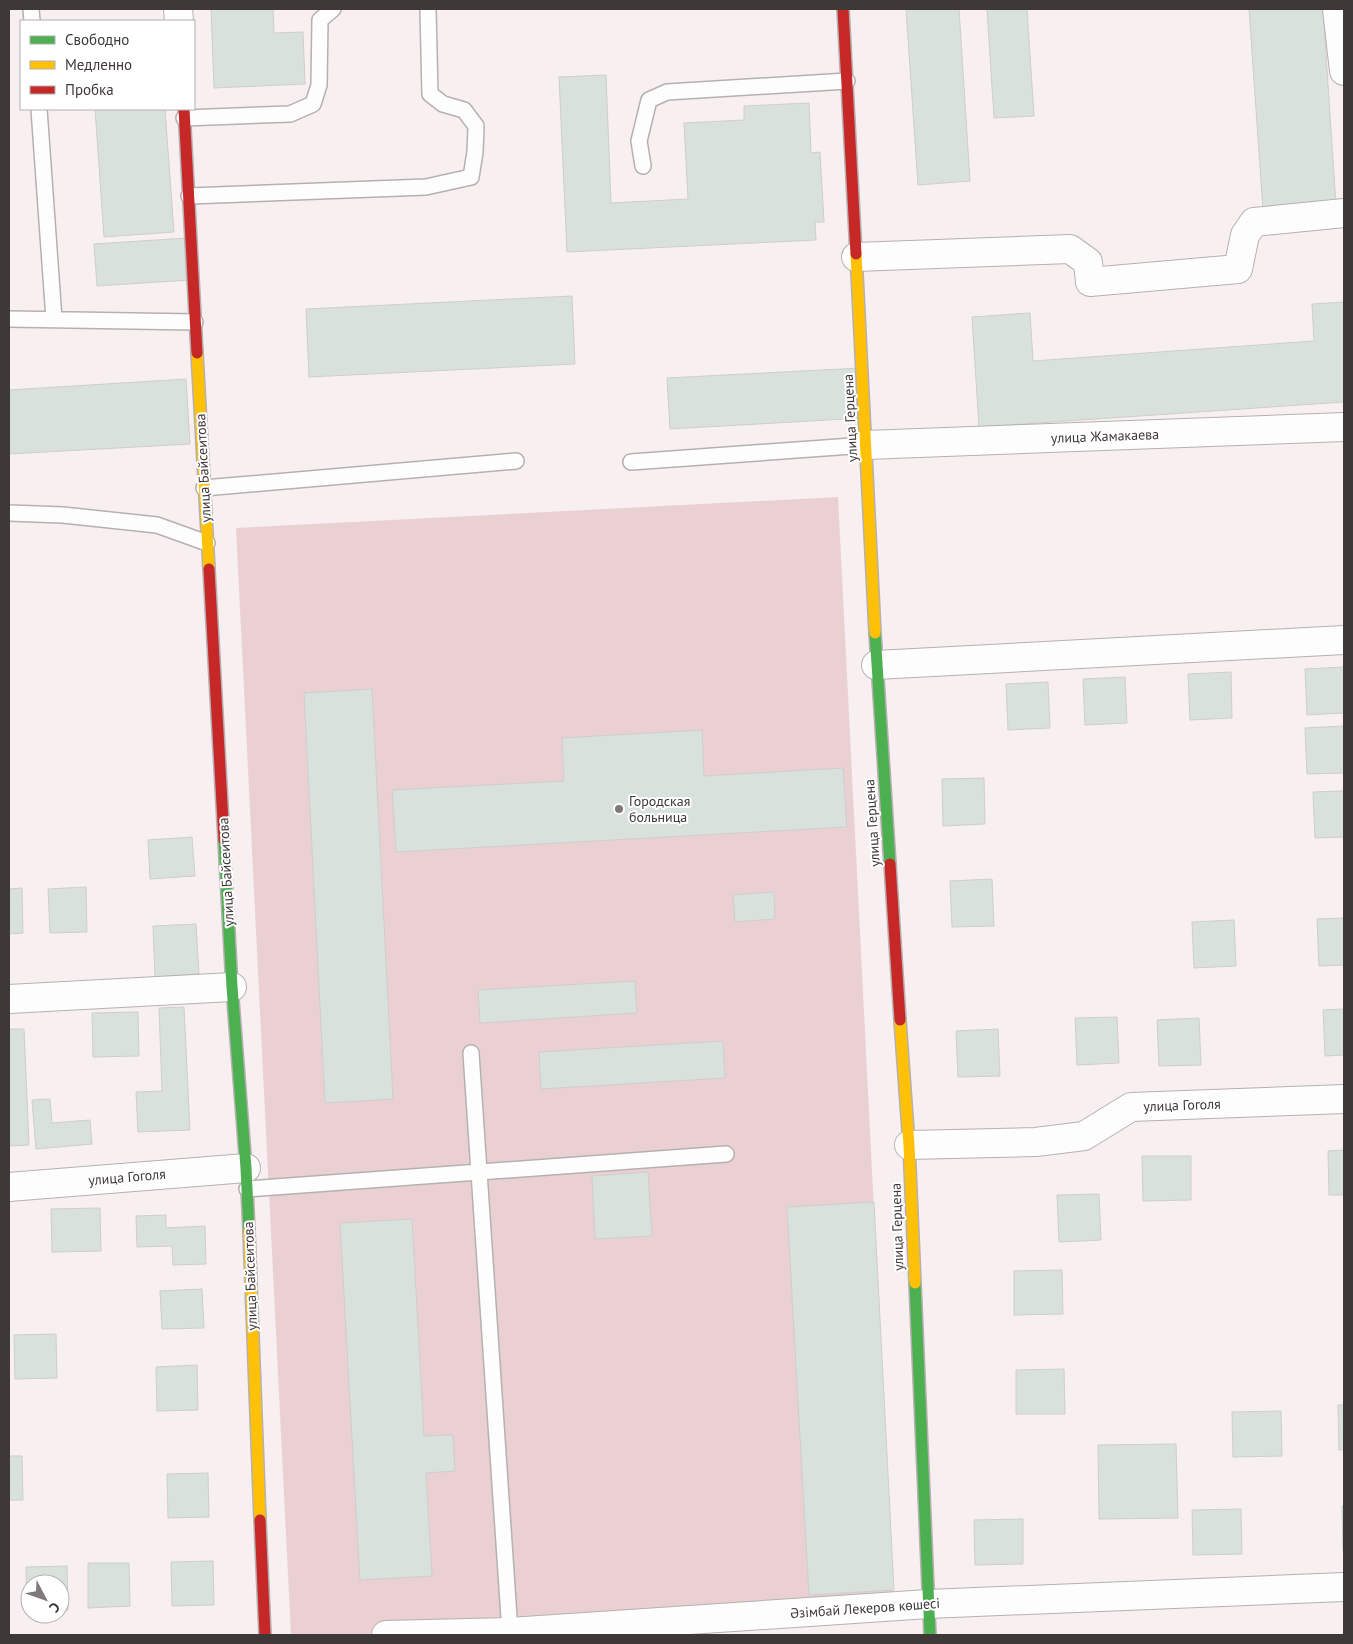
<svg xmlns="http://www.w3.org/2000/svg" width="1353" height="1644" font-family="'PT Sans',sans-serif">
  <style>
    .green { fill: #ead0d2 }
    .building { fill: #d9e1dc; stroke: #cfcecd }
    .lines { fill: none; stroke-linecap: round; stroke-linejoin: round }
    .lane-casing { stroke: #b7b0b0; stroke-width: 18 }
    .street-casing { stroke: #b7b0b0; stroke-width: 30 }
    .fast-casing { stroke: #b7b0b0; stroke-width: 14 }
    .slow-casing { stroke: #b7b0b0; stroke-width: 14 }
    .jam-casing { stroke: #b7b0b0; stroke-width: 14 }
    .lane { stroke: #fefdfd; stroke-width: 15 }
    .street { stroke: #fefdfd; stroke-width: 28 }
    .fast { stroke: #4caf50; stroke-width: 11 }
    .slow { stroke: #ffc107; stroke-width: 11 }
    .jam { stroke: #c62828; stroke-width: 11 }
    .poi-dot { fill: #807879; stroke: #fff; stroke-width: 2 }
    .labels { text-anchor: middle; stroke-width: 4; stroke-linejoin: round; paint-order: stroke }
    .street-label { font-size: 14px; fill: #3f3839; stroke: #fff }
    .poi-label { font-size: 14px; fill: #3f3839; stroke: #fff; text-anchor: start }
  </style>
  <rect width="100%" height="100%" fill="#f8eff0"/>
  <path class="green" d="M838,497L894,1607L351,1635H291L236,528Z"/>
  <path class="building" d="M211,9H273L274,33L303,32L305,84L214,88Z
    M906,9H959L970,181L918,185Z
    M987,9H1027L1034,116L994,118Z
    M1249,9H1323L1336,205L1263,210Z
    M606,75L611,203L688,199L684,123L744,120V106L809,103L811,153L820,152L824,222H815L816,240L567,252L559,77Z
    M95,109H165L174,232L104,237Z
    M187,238L190,280L97,286L94,244Z
    M572,296L575,364L309,377L306,309Z
    M1344,302V402L979,427L972,317L1030,313L1033,361L1314,341L1312,304Z
    M860,368L863,418L670,429L667,378Z
    M186,379L190,444L9,454V390Z
    M1344,667V713L1307,715L1305,669Z
    M1231,672L1232,718L1190,720L1188,674Z
    M1125,677L1127,723L1085,725L1083,679Z
    M1048,682L1050,728L1008,730L1006,684Z
    M372,689L393,1099L325,1103L304,693Z
    M1344,726V773L1307,774L1305,728Z
    M702,730L704,776L843,768L847,827L396,852L392,790L564,781L562,738Z
    M984,778L985,824L943,826L942,779Z
    M1344,791V837L1315,838L1313,792Z
    M192,837L195,876L150,879L148,840Z
    M992,879L994,926L952,927L950,881Z
    M86,887L87,932L50,933L48,889Z
    M22,888L23,933L9,934V889Z
    M774,892L775,919L735,922L733,895Z
    M1344,918V965L1319,966L1317,919Z
    M1234,920L1236,966L1194,968L1192,922Z
    M196,924L199,974L155,977L153,926Z
    M635,981L637,1013L480,1023L478,990Z
    M184,1007L190,1130L138,1132L136,1092L162,1091L159,1008Z
    M1344,1009V1055L1325,1056L1323,1010Z
    M138,1012L139,1056L93,1057L92,1013Z
    M1117,1017L1119,1063L1077,1065L1075,1018Z
    M1199,1018L1201,1065L1159,1066L1157,1020Z
    M9,1029H24L29,1145L9,1146Z
    M998,1029L1000,1076L958,1077L956,1031Z
    M723,1041L725,1078L541,1089L539,1052Z
    M50,1099L52,1123L90,1120L92,1144L36,1149L32,1100Z
    M1344,1150V1195H1329L1328,1151Z
    M1142,1156H1191V1200L1143,1201Z
    M648,1172L652,1236L595,1239L592,1176Z
    M1099,1194L1101,1240L1059,1242L1057,1195Z
    M874,1202L894,1590L809,1595L787,1207Z
    M100,1208L101,1251L52,1252L51,1209Z
    M166,1215V1228L205,1226L206,1264L173,1265L172,1246L137,1247L136,1216Z
    M412,1219L424,1436L453,1435L455,1471L426,1473L432,1576L360,1580L340,1223Z
    M1062,1270L1063,1314L1014,1315V1271Z
    M202,1289L204,1328L162,1329L160,1291Z
    M56,1334L57,1378L15,1379L14,1335Z
    M197,1365L198,1410L157,1411L156,1367Z
    M1064,1369L1065,1414H1016V1370Z
    M1338,1405H1344V1450H1339Z
    M1281,1411L1282,1456L1233,1457L1232,1412Z
    M1176,1444L1178,1518L1099,1519L1098,1445Z
    M9,1456H22L23,1500H9Z
    M208,1473L209,1517L168,1518L167,1474Z
    M1342,1506H1344V1551H1343Z
    M1241,1509L1242,1554L1193,1555L1192,1510Z
    M1023,1519V1564L975,1565L974,1520Z
    M213,1561L214,1605L172,1606L171,1562Z
    M88,1563H129L130,1606L88,1608Z
    M67,1566L68,1610H60V1584H30V1611H27L26,1567Z"/>
  <g class="lines">
    <defs>
      <path id="lane" d="M31,9L32,21
        M39,109L54,319
        M184,118L290,114L313,104L319,85L320,20L333,9
        M643,166L639,141L649,100L667,92L847,81
        M189,196L426,187L471,177L475,152L476,126L464,110L443,104L430,94L428,9
        M9,319L195,322
        M631,462L866,445
        M204,488L516,461
        M9,513L63,515L157,525L207,543
        M471,1053L510,1632
        M247,1189L726,1154"/>
      <path id="street" d="M178,9L179,21
        M1337,9L1344,71
        M856,257L1070,249L1088,262L1090,282L1238,269L1245,235L1254,222L1344,213
        M866,445L1344,427
        M876,665L1344,640
        M9,999L232,987
        M909,1145L1036,1142L1084,1136L1131,1107L1344,1099
        M9,1187L246,1168
        M386,1635L510,1632L928,1604L1344,1587"/>
      <path id="fast" d="M875,633L890,864
        M224,840L232,987L246,1168L249,1231
        M915,1283L930,1635"/>
      <path id="slow" d="M856,254L875,633
        M197,353L209,569
        M900,1020L909,1145L915,1283
        M249,1231L260,1520"/>
      <path id="jam" d="M843,9L856,254
        M184,109L197,353
        M209,569L224,840
        M890,864L900,1020
        M260,1520L265,1635"/>
    </defs>
    <use href="#lane" class="lane-casing"/>
    <use href="#street" class="street-casing"/>
    <use href="#fast" class="fast-casing"/>
    <use href="#slow" class="slow-casing"/>
    <use href="#jam" class="jam-casing"/>
    <use href="#lane" class="lane"/>
    <use href="#street" class="street"/>
    <use href="#fast" class="fast"/>
    <use href="#slow" class="slow"/>
    <use href="#jam" class="jam"/>
  </g>
  <circle class="poi-dot" cx="619" cy="809" r="5"/>
  <g class="labels">
    <g class="street-label">
      <text transform="translate(850 418) rotate(-93)" y="5">улица Герцена</text>
      <text transform="translate(1105 436) rotate(-2)" y="5">улица Жамакаева</text>
      <text transform="translate(203 468) rotate(-93)" y="5">улица Байсеитова</text>
      <text transform="translate(872 823) rotate(-94)" y="5">улица Герцена</text>
      <text transform="translate(226 872) rotate(-93)" y="5">улица Байсеитова</text>
      <text transform="translate(1182 1105) rotate(-2)" y="5">улица Гоголя</text>
      <text transform="translate(127 1177) rotate(-5)" y="5">улица Гоголя</text>
      <text transform="translate(897 1227) rotate(-92)" y="5">улица Герцена</text>
      <text transform="translate(250 1276) rotate(-92)" y="5">улица Байсеитова</text>
      <text transform="translate(865 1608) rotate(-4)" y="5">Әзімбай Лекеров көшесі</text>
    </g>
    <g class="poi-label">
      <text x="629" y="806">Городская<tspan x="629" dy="16">больница</tspan></text>
    </g>
  </g>
  <rect width="1353" height="1644" fill="none" stroke="#3f3839" stroke-width="20"/>
  <rect x="20" y="20" width="175" height="90" fill="#ffffff" stroke="#b2afb0"/>
  <rect x="30" y="36" width="25" height="8" fill="#4caf50" stroke="#b2afb0"/>
  <text x="65" y="45" font-size="15" fill="#3f3839">Свободно</text>
  <rect x="30" y="61" width="25" height="8" fill="#ffc107" stroke="#b2afb0"/>
  <text x="65" y="70" font-size="15" fill="#3f3839">Медленно</text>
  <rect x="30" y="86" width="25" height="8" fill="#c62828" stroke="#b2afb0"/>
  <text x="65" y="95" font-size="15" fill="#3f3839">Пробка</text>
  <g transform="translate(45 1599) rotate(131)"><circle r="24" fill="#ffffff" stroke="#b2afb0"/>
  <path d="M0-4L9 19L0 12L-9 19Z" fill="#807879"/>
  <text y="-8" font-size="14" font-weight="bold" text-anchor="middle" fill="#3f3839">С</text>
  </g>
</svg>
